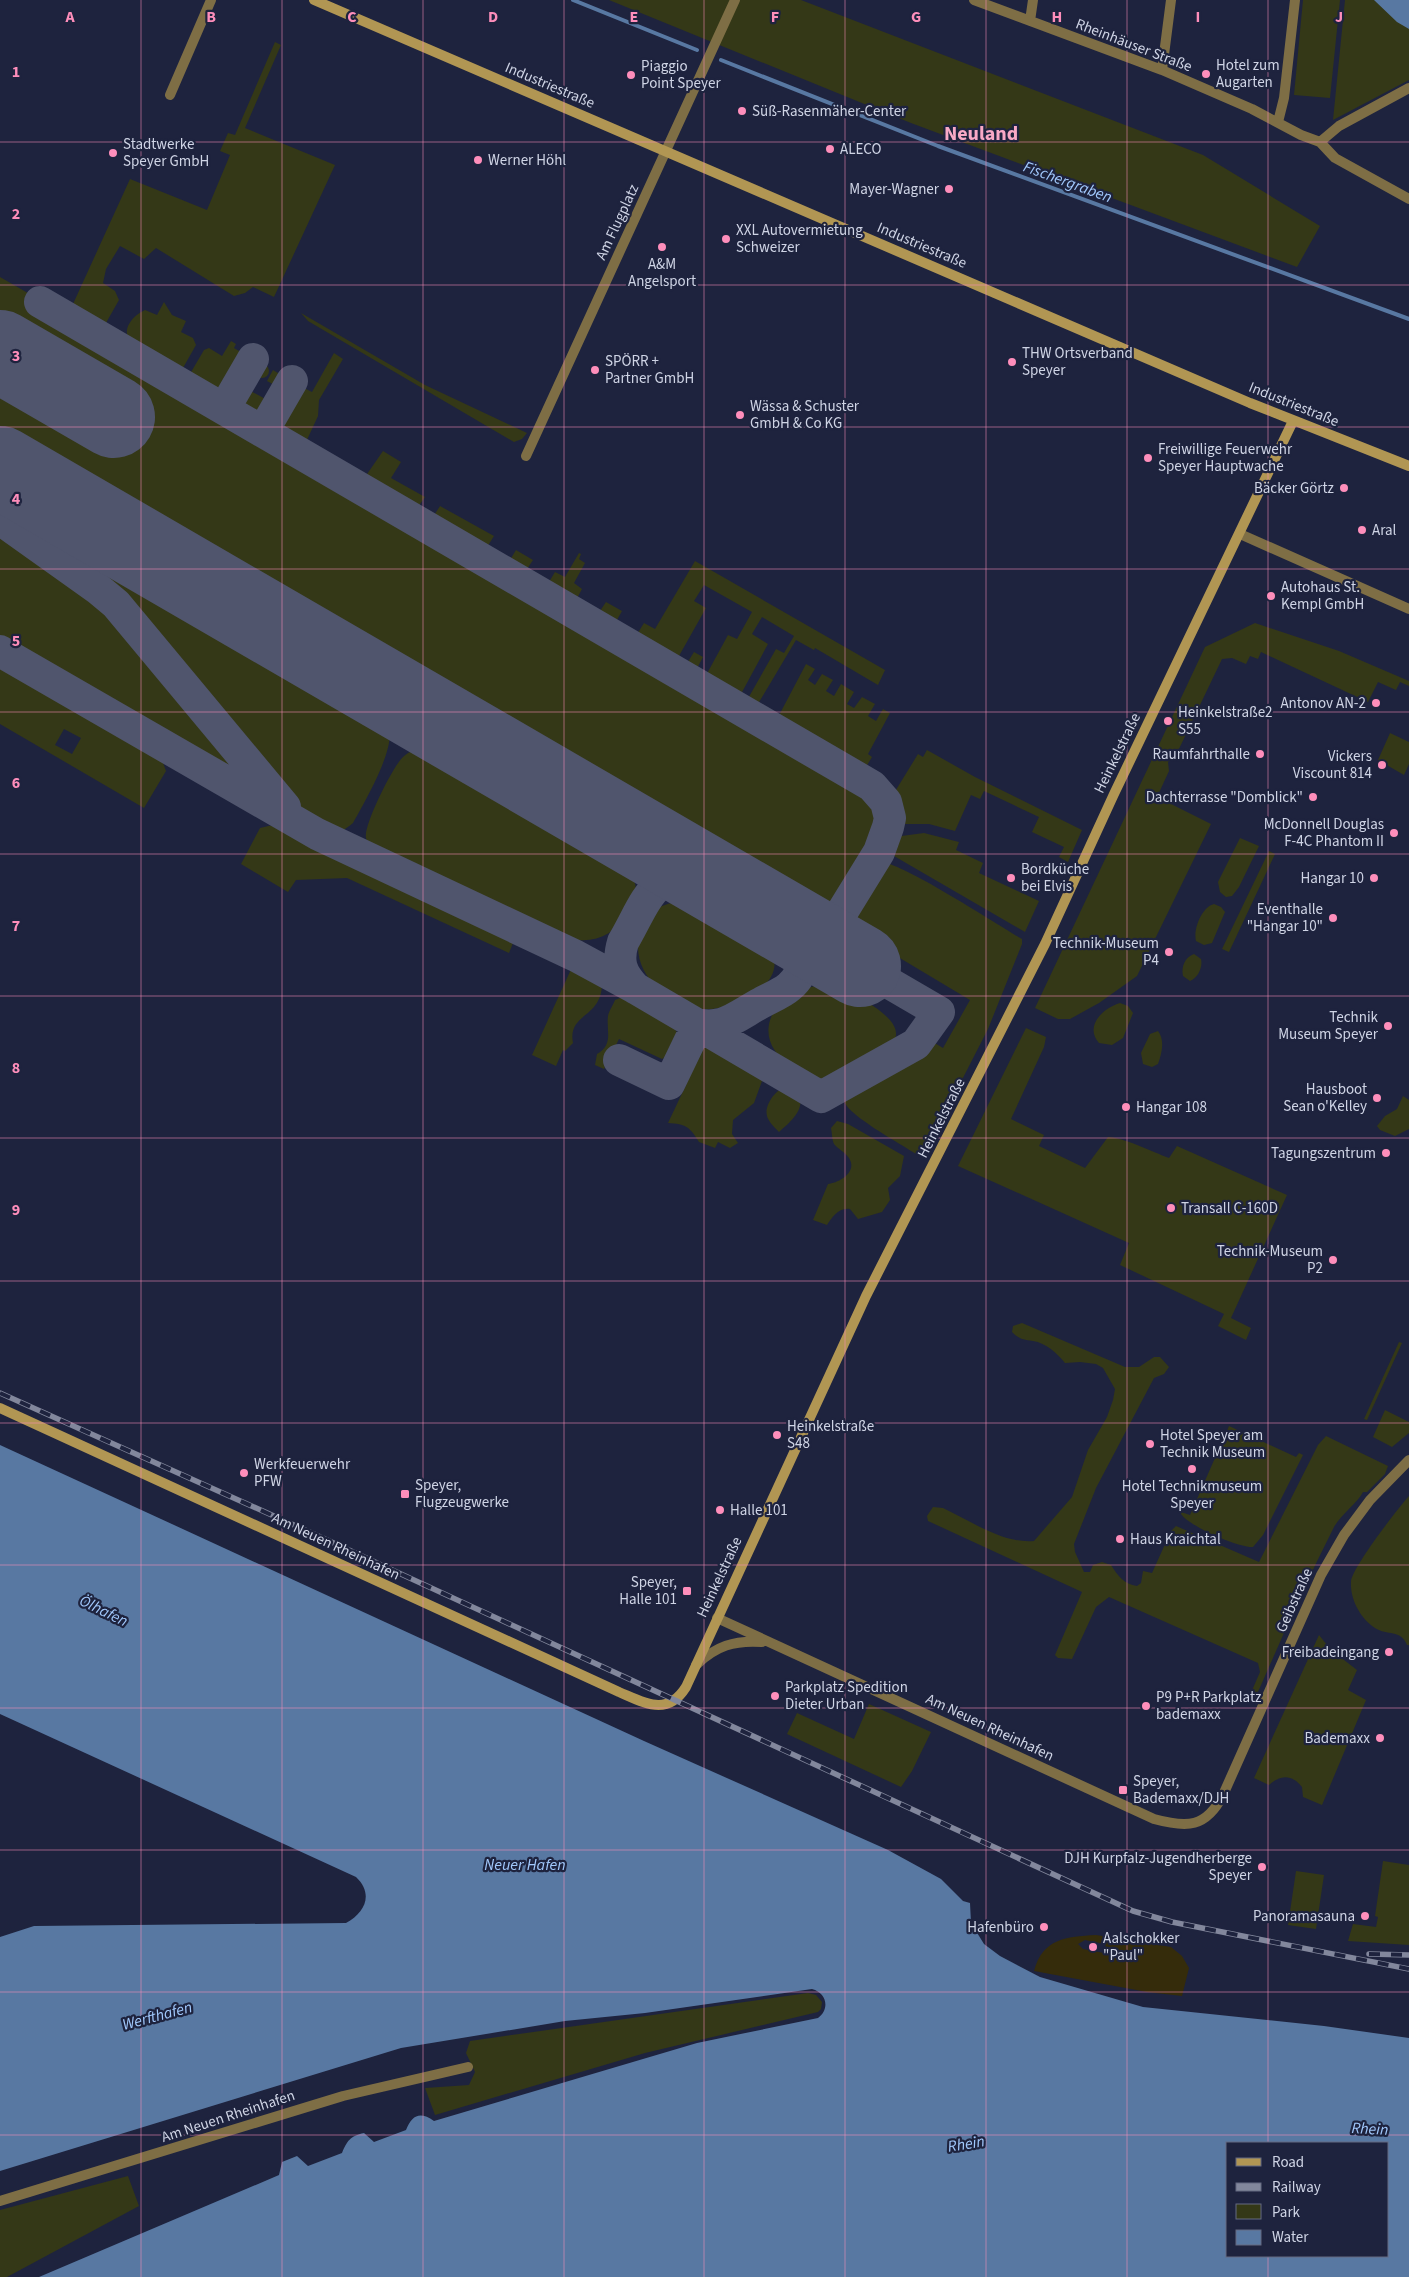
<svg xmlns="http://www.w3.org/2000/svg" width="1409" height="2277" font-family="'Source Sans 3',sans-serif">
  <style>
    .green { fill: #343817; fill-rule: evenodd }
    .sand { fill: #352c0b; fill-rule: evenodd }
    .water { fill: #5878a2; fill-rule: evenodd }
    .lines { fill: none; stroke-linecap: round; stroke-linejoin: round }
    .stream { stroke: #5878a2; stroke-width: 4 }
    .taxiway { stroke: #50556d; stroke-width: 32 }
    .runway { stroke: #50556d; stroke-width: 82 }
    .street { stroke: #7e6e45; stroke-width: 10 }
    .secondary { stroke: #b19653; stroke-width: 10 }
    .rail-casing { stroke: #82879c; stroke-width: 5.5 }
    .rail { stroke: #1e233e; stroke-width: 4; stroke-dasharray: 11; stroke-linecap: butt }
    .grid { fill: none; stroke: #fe8ebb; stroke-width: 1; stroke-opacity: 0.55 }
    .poi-dot { fill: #fe8ebb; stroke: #1e233e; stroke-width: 2 }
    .labels { text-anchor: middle; stroke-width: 4.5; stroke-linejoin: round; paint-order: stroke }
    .street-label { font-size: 15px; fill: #cfd4e5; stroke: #1e233e }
    .poi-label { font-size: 15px; fill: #cfd4e5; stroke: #1e233e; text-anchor: start }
    .water-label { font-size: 16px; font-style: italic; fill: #a1c8fc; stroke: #1e233e }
    .district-label { font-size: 20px; font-weight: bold; fill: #f8a9c6; stroke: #1e233e }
    .grid-label { font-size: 16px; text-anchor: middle; font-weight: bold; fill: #fe8ebb; stroke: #1e233e; stroke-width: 4.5; stroke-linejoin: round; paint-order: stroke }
  </style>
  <rect width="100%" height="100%" fill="#1e233e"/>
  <path class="green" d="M609,0H801L1203,155L1320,226L1297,267L911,123Z
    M1303,0H1340L1330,98L1294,95Z
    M1345,0H1409V80L1333,120Z
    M275,42L281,45L245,128L335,165L274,297L253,287L245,293L234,296L156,248L144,259L120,246L106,269L103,283L115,291L119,300L102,330L35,292L37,288L73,304L130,179L207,210L230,155L220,151L228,133L235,135Z
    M0,277L33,296L29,304L865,789C871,796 879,803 881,812C886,835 850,887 836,906L829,912L818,911L0,435Z
    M164,302L172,315L186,321L181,332L193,338L196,345L179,375C164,366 119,348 128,326C132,318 137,314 145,310L157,315Z
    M301,313L425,385L527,433L522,439L514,442L308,321Z
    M231,341L236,344L234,348L246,355L222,394L217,396L187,379L204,350L209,348L222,356Z
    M334,353L343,359L319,400L318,416L306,442L300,445L278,432L276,423L298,385L312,392Z
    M255 371a7 7 0 1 1 14 0a7 7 0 1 1-14 0Z
    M273,370L286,378L280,388L267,381Z
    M245,388L271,402C270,410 264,417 256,419L237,407V401Z
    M383,451L401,462L391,478L425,497L418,507H408L367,483L365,477Z
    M440,506L494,536L484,552L436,524L433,517Z
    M20,511L387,725C400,742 363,805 353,823C349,826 345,830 340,831C326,832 296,805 286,796L125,601L17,515Z
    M0,538L72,579L116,615L225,748L232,760L230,765L218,767L0,640Z
    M516,550L533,560L523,575L507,565Z
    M579,553L581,554L579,559L585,563L574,583L582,589L574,604L546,587L555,572L565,577Z
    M695,561L885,670L878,685L815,648L814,650L796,640L755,709L749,706L750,704L746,702L776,649L784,653L794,636L762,617L752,634L768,644L741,694L734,697L704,679L728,635L737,639L752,612L704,585L694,601L706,608L675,663L634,639L644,623L655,629Z
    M606,602L622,611L613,627L596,617Z
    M1255,623L1339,651L1409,681V686L1400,682L1396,690L1378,682L1368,702L1261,652L1258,659L1250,656L1246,664L1232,658L1222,659L1178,751L1168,762L1169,771L1157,797L1211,824L1137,976L1099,1003L1070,1019H1058L1035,1008L1205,647Z
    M694,652L703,657L694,674L684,668Z
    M0,663L161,757L166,771L144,808L0,724ZM64,729L81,738L72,754L55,745Z
    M806,664L815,669L808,680L815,685L822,674L833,680L826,691L834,696L841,684L854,692L847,704L854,708L862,697L875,704L868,716L876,721L883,709L890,713L868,754L872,757L863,772L776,721Z
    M1390,733L1409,742V764L1404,775L1378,760Z
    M424,748L623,861C628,870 636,880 636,890C636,897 632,905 628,912C614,936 593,945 566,938L380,851C375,849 367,845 366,838C363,826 393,766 403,757C409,751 417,749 424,748Z
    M927,750L975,777L1082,830L1068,862L1059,857L1064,847L1032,832L1039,817L984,791L980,799L971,795L955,831L929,824H904L899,822L891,798L918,754L923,757Z
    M277,824L515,938L509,953L347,878L296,880L288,892L241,864L260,828Z
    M924,833L959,842L956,850L983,863L979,873L1039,901L1025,932L894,856L891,848L894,837Z
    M1240,838L1259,846L1239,887L1232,896L1226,897L1220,892L1218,882Z
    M1269,851L1275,854L1229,952L1222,949Z
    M884,863C904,864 998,925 1022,939V944L988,1029L925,1152L916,1154C903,1145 845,1114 844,1100L854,1088L933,1042L943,1048L970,1000L853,930C851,926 849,923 850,918C852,906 874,869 884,863Z
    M689,900L771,949C790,987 729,1012 699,1009C666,1005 629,970 640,934C649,907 664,903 689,900Z
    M1214,904L1221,907L1225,912L1212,943L1204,945L1196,941C1193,929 1202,907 1214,904Z
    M1194,954L1201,959C1203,967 1198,978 1190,981L1183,976C1181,967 1185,957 1194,954Z
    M573,965L602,980C604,1019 567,1012 573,1043L565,1051L563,1050L556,1066L532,1055Z
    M825,985C843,987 897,1013 896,1034C896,1049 880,1056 868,1063C858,1068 846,1077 834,1079C818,1082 808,1077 795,1069C743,1037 775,987 825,985Z
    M628,995C648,1008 707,1034 662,1059L619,1039L604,1069L595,1065L597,1054C614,1044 606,1031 608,1016C609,1011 613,1005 615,1000Z
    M1120,1003L1128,1006L1133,1013L1123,1038L1112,1045L1099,1043C1084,1026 1103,1008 1120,1003Z
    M1026,1028L1046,1037L1044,1047L1011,1119L1044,1135L1039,1146L1085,1168L1108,1137C1122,1137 1153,1152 1169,1158L1177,1146L1287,1195L1231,1318L1251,1328L1246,1340L1218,1326L1224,1314L1120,1265L1129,1243L958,1166Z
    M1158,1031C1165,1040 1162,1053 1158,1064L1152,1067L1143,1064L1141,1053L1150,1034Z
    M710,1046L717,1048L757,1071L762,1081L754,1103L733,1120L732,1134L738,1143L730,1148L718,1142L715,1148L699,1142C690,1127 686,1124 668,1123L686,1085L692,1055L697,1050Z
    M786,1087L798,1095C807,1109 788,1124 779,1132C775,1128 768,1121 767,1116C764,1105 776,1089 786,1087Z
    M1403,1096L1409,1100V1129L1395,1136L1380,1130L1377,1126L1385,1116L1397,1109Z
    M837,1121L848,1124L904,1156L900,1176L888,1188L890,1200L882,1212L858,1219L850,1209C839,1207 832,1217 827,1225L813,1220L828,1184C839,1183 858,1172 849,1158C845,1152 838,1149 834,1144C832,1140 832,1133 831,1128Z
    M1022,1323L1125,1367H1139L1154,1357H1160L1169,1367L1164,1374L1154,1378L1096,1488L1074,1544L1075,1552L1084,1572H1090L1093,1565L1102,1562L1111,1565C1118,1576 1124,1584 1137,1586L1141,1583L1143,1571L1152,1573L1171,1531L1176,1526L1259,1562L1318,1445L1326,1436L1388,1466L1385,1474L1367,1492H1363C1357,1504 1342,1513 1334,1527C1305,1584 1280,1642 1254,1701L1249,1704L1247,1702L1260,1672L1258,1663L1109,1597L1096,1607L1072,1659L1058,1658L1055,1655L1082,1592L928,1521L927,1516L933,1507L943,1508C971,1521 1003,1544 1034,1541L1072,1497L1088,1450L1107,1417L1113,1400L1115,1389L1103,1368L1096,1364L1080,1362L1065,1363C1057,1353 1046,1343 1033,1341C1023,1340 1019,1339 1012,1332L1013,1326Z
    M1399,1342L1402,1343L1367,1420L1364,1419Z
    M1385,1410L1409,1422V1433L1392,1447L1373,1437Z
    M1229,1426L1296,1457L1299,1453L1303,1455L1263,1535L1253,1547C1239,1548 1189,1526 1181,1514V1512L1190,1515Z
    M1409,1496V1645H1407C1401,1629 1387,1636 1375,1628C1361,1619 1350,1600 1351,1582C1351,1569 1398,1508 1409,1496Z
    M1319,1635L1331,1650L1357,1670L1348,1690L1366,1700L1322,1805L1303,1797L1302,1787C1292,1774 1280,1775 1269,1785L1254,1778Z
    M869,1704L931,1732L912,1771L901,1787L787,1734L797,1713L854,1739Z
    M1383,1861L1409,1865V1945L1348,1941L1353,1924L1376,1927L1378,1917L1375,1916Z
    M1296,1871L1324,1875L1316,1929L1288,1925Z
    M808,1993L816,1995L822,2002L821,2009L818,2012L645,2053L435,2115L425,2088L469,2085L475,2072L466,2053L470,2041Z
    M128,2176L139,2206L7,2277H0V2210Z"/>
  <path class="sand" d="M1096,1935L1171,1947L1182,1956L1189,1968L1182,1996L1147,1992L1034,1971C1043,1938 1066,1937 1096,1935ZM1085,1940L1104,1944L1108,1949L1104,1953L1083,1949L1078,1944Z"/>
  <path class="water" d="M1374,0H1409V29L1397,22Z
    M0,1445L644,1741L888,1850L941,1879L963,1901L970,1903L971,1923L984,1944L1000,1956L1040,1977L1143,2007L1324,2026L1409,2038V2277H39L279,2175L282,2162L297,2156L308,2166L342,2153C347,2141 350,2136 364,2133L374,2142L406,2130C412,2115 420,2111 434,2121L697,2043L818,2018C830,2009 827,1993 812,1989L645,2013L565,2021L401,2048L0,2171V1937L34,1926L346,1923C365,1913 374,1894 356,1877L0,1714ZM1228,2143H1388V2256H1228Z"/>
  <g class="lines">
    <path class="stream" d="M573,0L697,50
      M721,60L938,146L1409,319"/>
    <path class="taxiway" d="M40,302L872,786L886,802L890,818L888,827L879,852L831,930L813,936L799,931
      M224,409L253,359
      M263,431L292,381
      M0,476L18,480L33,486
      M0,519L98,589L116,604L285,807
      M0,651L317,834L576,956L635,988L821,1097L916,1044L939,1012L860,966
      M644,841L656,863L655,887
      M635,988C621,973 617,962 623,942C646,903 654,863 708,878
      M692,1023C722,1031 734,1018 759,1004C769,998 781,994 789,987C812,968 802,940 785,923
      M619,1060L669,1084L697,1026"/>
    <path class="runway" d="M0,351L114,417
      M0,467L860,966"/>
    <path class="street" d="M974,0L1162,70L1252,109L1301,135L1320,142L1335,158L1409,199
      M1030,21L1033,0
      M1162,70L1171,0
      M170,95L211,0
      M1278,122L1284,98L1295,0
      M1320,142L1339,126L1409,88
      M526,456L735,0
      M1240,534L1409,609
      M717,1618L1154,1819C1187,1828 1206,1828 1223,1795L1321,1575L1344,1535L1370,1500L1409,1460
      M696,1665C716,1646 734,1640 762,1642
      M0,2201L343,2096L468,2067"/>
    <path class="secondary" d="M314,0L1250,403L1409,466
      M0,1408L619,1692C645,1703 667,1717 686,1687L866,1296L1045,944L1114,794L1293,421"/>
    <defs>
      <path id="rail" d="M0,1393L325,1539L1133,1911L1172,1922L1409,1969
        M1369,1954L1409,1955"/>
    </defs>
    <use href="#rail" class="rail-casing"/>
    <use href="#rail" class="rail"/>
  </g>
  <path class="grid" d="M141,0V2277M282,0V2277M423,0V2277M564,0V2277M704,0V2277M845,0V2277M986,0V2277M1127,0V2277M1268,0V2143M0,142H1409M0,285H1409M0,427H1409M0,569H1409M0,712H1409M0,854H1409M0,996H1409M0,1138H1409M0,1281H1409M0,1423H1409M0,1565H1409M0,1708H1409M0,1850H1409M0,1992H1409M0,2135H1409M1268,2256V2277"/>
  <g class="poi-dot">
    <circle cx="1206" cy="74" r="5"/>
    <circle cx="631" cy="75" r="5"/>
    <circle cx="742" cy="111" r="5"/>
    <circle cx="830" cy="149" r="5"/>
    <circle cx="113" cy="153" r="5"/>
    <circle cx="478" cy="160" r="5"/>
    <circle cx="949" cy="189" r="5"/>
    <circle cx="726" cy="239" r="5"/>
    <circle cx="662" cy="247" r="5"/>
    <circle cx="1012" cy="362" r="5"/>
    <circle cx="595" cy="370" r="5"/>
    <circle cx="740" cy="415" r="5"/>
    <circle cx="1148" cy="458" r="5"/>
    <circle cx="1344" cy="488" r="5"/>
    <circle cx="1362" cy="530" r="5"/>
    <circle cx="1271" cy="596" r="5"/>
    <circle cx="1376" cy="703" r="5"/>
    <circle cx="1168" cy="721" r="5"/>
    <circle cx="1260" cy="754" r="5"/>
    <circle cx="1382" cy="765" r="5"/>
    <circle cx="1313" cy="797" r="5"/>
    <circle cx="1394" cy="833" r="5"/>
    <circle cx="1011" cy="878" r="5"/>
    <circle cx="1374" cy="878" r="5"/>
    <circle cx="1333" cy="918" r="5"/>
    <circle cx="1169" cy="952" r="5"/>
    <circle cx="1388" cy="1026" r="5"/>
    <circle cx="1377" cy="1098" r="5"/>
    <circle cx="1126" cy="1107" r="5"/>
    <circle cx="1386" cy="1153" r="5"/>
    <circle cx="1171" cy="1208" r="5"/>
    <circle cx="1333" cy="1260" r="5"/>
    <circle cx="777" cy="1435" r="5"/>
    <circle cx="1150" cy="1444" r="5"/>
    <circle cx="1192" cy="1469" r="5"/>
    <circle cx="244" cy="1473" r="5"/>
    <rect x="400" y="1489" width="10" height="10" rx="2.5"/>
    <circle cx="720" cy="1510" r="5"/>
    <circle cx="1120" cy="1539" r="5"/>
    <rect x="682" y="1586" width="10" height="10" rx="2.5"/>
    <circle cx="1389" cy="1652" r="5"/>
    <circle cx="775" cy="1696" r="5"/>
    <circle cx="1146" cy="1706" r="5"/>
    <circle cx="1380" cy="1738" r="5"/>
    <rect x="1118" y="1785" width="10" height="10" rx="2.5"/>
    <circle cx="1262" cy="1867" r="5"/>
    <circle cx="1365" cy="1916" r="5"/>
    <circle cx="1044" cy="1927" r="5"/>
    <circle cx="1093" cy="1947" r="5"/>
  </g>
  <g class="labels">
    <g class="street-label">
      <text transform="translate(1134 45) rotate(21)" y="5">Rheinhäuser Straße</text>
      <text transform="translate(550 85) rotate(23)" y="5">Industriestraße</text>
      <text transform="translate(617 222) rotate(-65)" y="5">Am Flugplatz</text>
      <text transform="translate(922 245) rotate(23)" y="5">Industriestraße</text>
      <text transform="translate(1294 404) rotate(22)" y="5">Industriestraße</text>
      <text transform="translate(1117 753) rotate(-64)" y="5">Heinkelstraße</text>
      <text transform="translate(941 1118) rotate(-63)" y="5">Heinkelstraße</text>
      <text transform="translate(336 1546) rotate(25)" y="5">Am Neuen Rheinhafen</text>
      <text transform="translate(719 1577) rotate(-65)" y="5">Heinkelstraße</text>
      <text transform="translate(1294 1600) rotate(-66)" y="5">Geibstraße</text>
      <text transform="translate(990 1727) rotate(25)" y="5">Am Neuen Rheinhafen</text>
      <text transform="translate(228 2116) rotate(-18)" y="5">Am Neuen Rheinhafen</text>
    </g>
    <g class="poi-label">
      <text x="1216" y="70">Hotel zum<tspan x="1216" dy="17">Augarten</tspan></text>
      <text x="641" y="71">Piaggio<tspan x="641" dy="17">Point Speyer</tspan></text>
      <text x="752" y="116">Süß-Rasenmäher-Center</text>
      <text x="123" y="149">Stadtwerke<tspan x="123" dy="17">Speyer GmbH</tspan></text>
      <text x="840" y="154">ALECO</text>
      <text x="488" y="165">Werner Höhl</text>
      <text x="939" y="194" text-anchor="end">Mayer-Wagner</text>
      <text x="736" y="235">XXL Autovermietung<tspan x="736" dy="17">Schweizer</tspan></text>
      <text x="662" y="269" text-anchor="middle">A&amp;M<tspan x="662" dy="17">Angelsport</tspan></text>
      <text x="1022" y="358">THW Ortsverband<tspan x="1022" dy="17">Speyer</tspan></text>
      <text x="605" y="366">SPÖRR +<tspan x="605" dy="17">Partner GmbH</tspan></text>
      <text x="750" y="411">Wässa &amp; Schuster<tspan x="750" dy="17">GmbH &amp; Co KG</tspan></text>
      <text x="1158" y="454">Freiwillige Feuerwehr<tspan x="1158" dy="17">Speyer Hauptwache</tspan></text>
      <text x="1334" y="493" text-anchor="end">Bäcker Görtz</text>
      <text x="1372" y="535">Aral</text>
      <text x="1281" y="592">Autohaus St.<tspan x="1281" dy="17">Kempl GmbH</tspan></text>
      <text x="1366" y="708" text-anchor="end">Antonov AN-2</text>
      <text x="1178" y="717">Heinkelstraße2<tspan x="1178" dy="17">S55</tspan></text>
      <text x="1250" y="759" text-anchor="end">Raumfahrthalle</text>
      <text x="1372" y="761" text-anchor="end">Vickers<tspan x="1372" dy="17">Viscount 814</tspan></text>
      <text x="1303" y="802" text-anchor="end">Dachterrasse "Domblick"</text>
      <text x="1384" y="829" text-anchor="end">McDonnell Douglas<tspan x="1384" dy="17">F-4C Phantom II</tspan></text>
      <text x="1021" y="874">Bordküche<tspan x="1021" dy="17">bei Elvis</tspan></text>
      <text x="1364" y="883" text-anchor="end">Hangar 10</text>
      <text x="1323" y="914" text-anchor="end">Eventhalle<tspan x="1323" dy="17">"Hangar 10"</tspan></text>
      <text x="1159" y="948" text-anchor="end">Technik-Museum<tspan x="1159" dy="17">P4</tspan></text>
      <text x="1378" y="1022" text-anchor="end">Technik<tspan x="1378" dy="17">Museum Speyer</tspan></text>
      <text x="1367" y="1094" text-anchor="end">Hausboot<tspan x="1367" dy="17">Sean o'Kelley</tspan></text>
      <text x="1136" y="1112">Hangar 108</text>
      <text x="1376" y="1158" text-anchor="end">Tagungszentrum</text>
      <text x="1181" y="1213">Transall C-160D</text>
      <text x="1323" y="1256" text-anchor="end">Technik-Museum<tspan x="1323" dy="17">P2</tspan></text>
      <text x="787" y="1431">Heinkelstraße<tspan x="787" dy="17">S48</tspan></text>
      <text x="1160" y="1440">Hotel Speyer am<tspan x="1160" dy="17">Technik Museum</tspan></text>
      <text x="254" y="1469">Werkfeuerwehr<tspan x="254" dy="17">PFW</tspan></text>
      <text x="415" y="1490">Speyer,<tspan x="415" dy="17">Flugzeugwerke</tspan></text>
      <text x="1192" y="1491" text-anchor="middle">Hotel Technikmuseum<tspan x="1192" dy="17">Speyer</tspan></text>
      <text x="730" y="1515">Halle 101</text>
      <text x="1130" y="1544">Haus Kraichtal</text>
      <text x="677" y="1587" text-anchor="end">Speyer,<tspan x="677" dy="17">Halle 101</tspan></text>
      <text x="1379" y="1657" text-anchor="end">Freibadeingang</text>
      <text x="785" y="1692">Parkplatz Spedition<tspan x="785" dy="17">Dieter Urban</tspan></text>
      <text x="1156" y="1702">P9 P+R Parkplatz<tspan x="1156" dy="17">bademaxx</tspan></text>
      <text x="1370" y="1743" text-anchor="end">Bademaxx</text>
      <text x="1133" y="1786">Speyer,<tspan x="1133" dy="17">Bademaxx/DJH</tspan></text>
      <text x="1252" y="1863" text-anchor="end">DJH Kurpfalz-Jugendherberge<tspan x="1252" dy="17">Speyer</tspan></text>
      <text x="1355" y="1921" text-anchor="end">Panoramasauna</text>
      <text x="1034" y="1932" text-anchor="end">Hafenbüro</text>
      <text x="1103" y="1943">Aalschokker<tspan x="1103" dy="17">"Paul"</tspan></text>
    </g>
    <g class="water-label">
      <text transform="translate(1068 181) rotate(20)" y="6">Fischergraben</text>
      <text transform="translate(104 1610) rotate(26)" y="6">Ölhafen</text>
      <text x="525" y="1870">Neuer Hafen</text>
      <text transform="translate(157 2015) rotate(-15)" y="6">Werfthafen</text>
      <text transform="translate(1370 2128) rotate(3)" y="6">Rhein</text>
      <text transform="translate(966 2143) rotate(-9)" y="6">Rhein</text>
    </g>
    <g class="district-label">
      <text x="981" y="140">Neuland</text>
    </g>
  </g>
  <g class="grid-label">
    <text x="70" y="22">A</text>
    <text x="211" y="22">B</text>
    <text x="352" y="22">C</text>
    <text x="493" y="22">D</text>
    <text x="634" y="22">E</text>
    <text x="775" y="22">F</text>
    <text x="916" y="22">G</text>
    <text x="1057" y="22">H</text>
    <text x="1198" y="22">I</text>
    <text x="1339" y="22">J</text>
    <text x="16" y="77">1</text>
    <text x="16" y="219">2</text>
    <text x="16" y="361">3</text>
    <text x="16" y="504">4</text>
    <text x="16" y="646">5</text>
    <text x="16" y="788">6</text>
    <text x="16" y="931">7</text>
    <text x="16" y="1073">8</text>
    <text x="16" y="1215">9</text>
  </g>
  <rect x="1226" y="2142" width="162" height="115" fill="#1e233e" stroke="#656a81"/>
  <rect x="1236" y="2158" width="25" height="8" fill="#b19653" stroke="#656a81"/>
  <text x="1272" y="2167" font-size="15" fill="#cfd4e5">Road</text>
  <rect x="1236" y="2183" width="25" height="8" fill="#82879c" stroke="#656a81"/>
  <text x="1272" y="2192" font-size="15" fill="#cfd4e5">Railway</text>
  <rect x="1236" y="2204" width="25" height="15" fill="#343817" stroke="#656a81"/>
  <text x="1272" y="2217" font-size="15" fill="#cfd4e5">Park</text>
  <rect x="1236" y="2230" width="25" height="15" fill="#5878a2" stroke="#656a81"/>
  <text x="1272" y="2242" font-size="15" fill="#cfd4e5">Water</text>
</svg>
